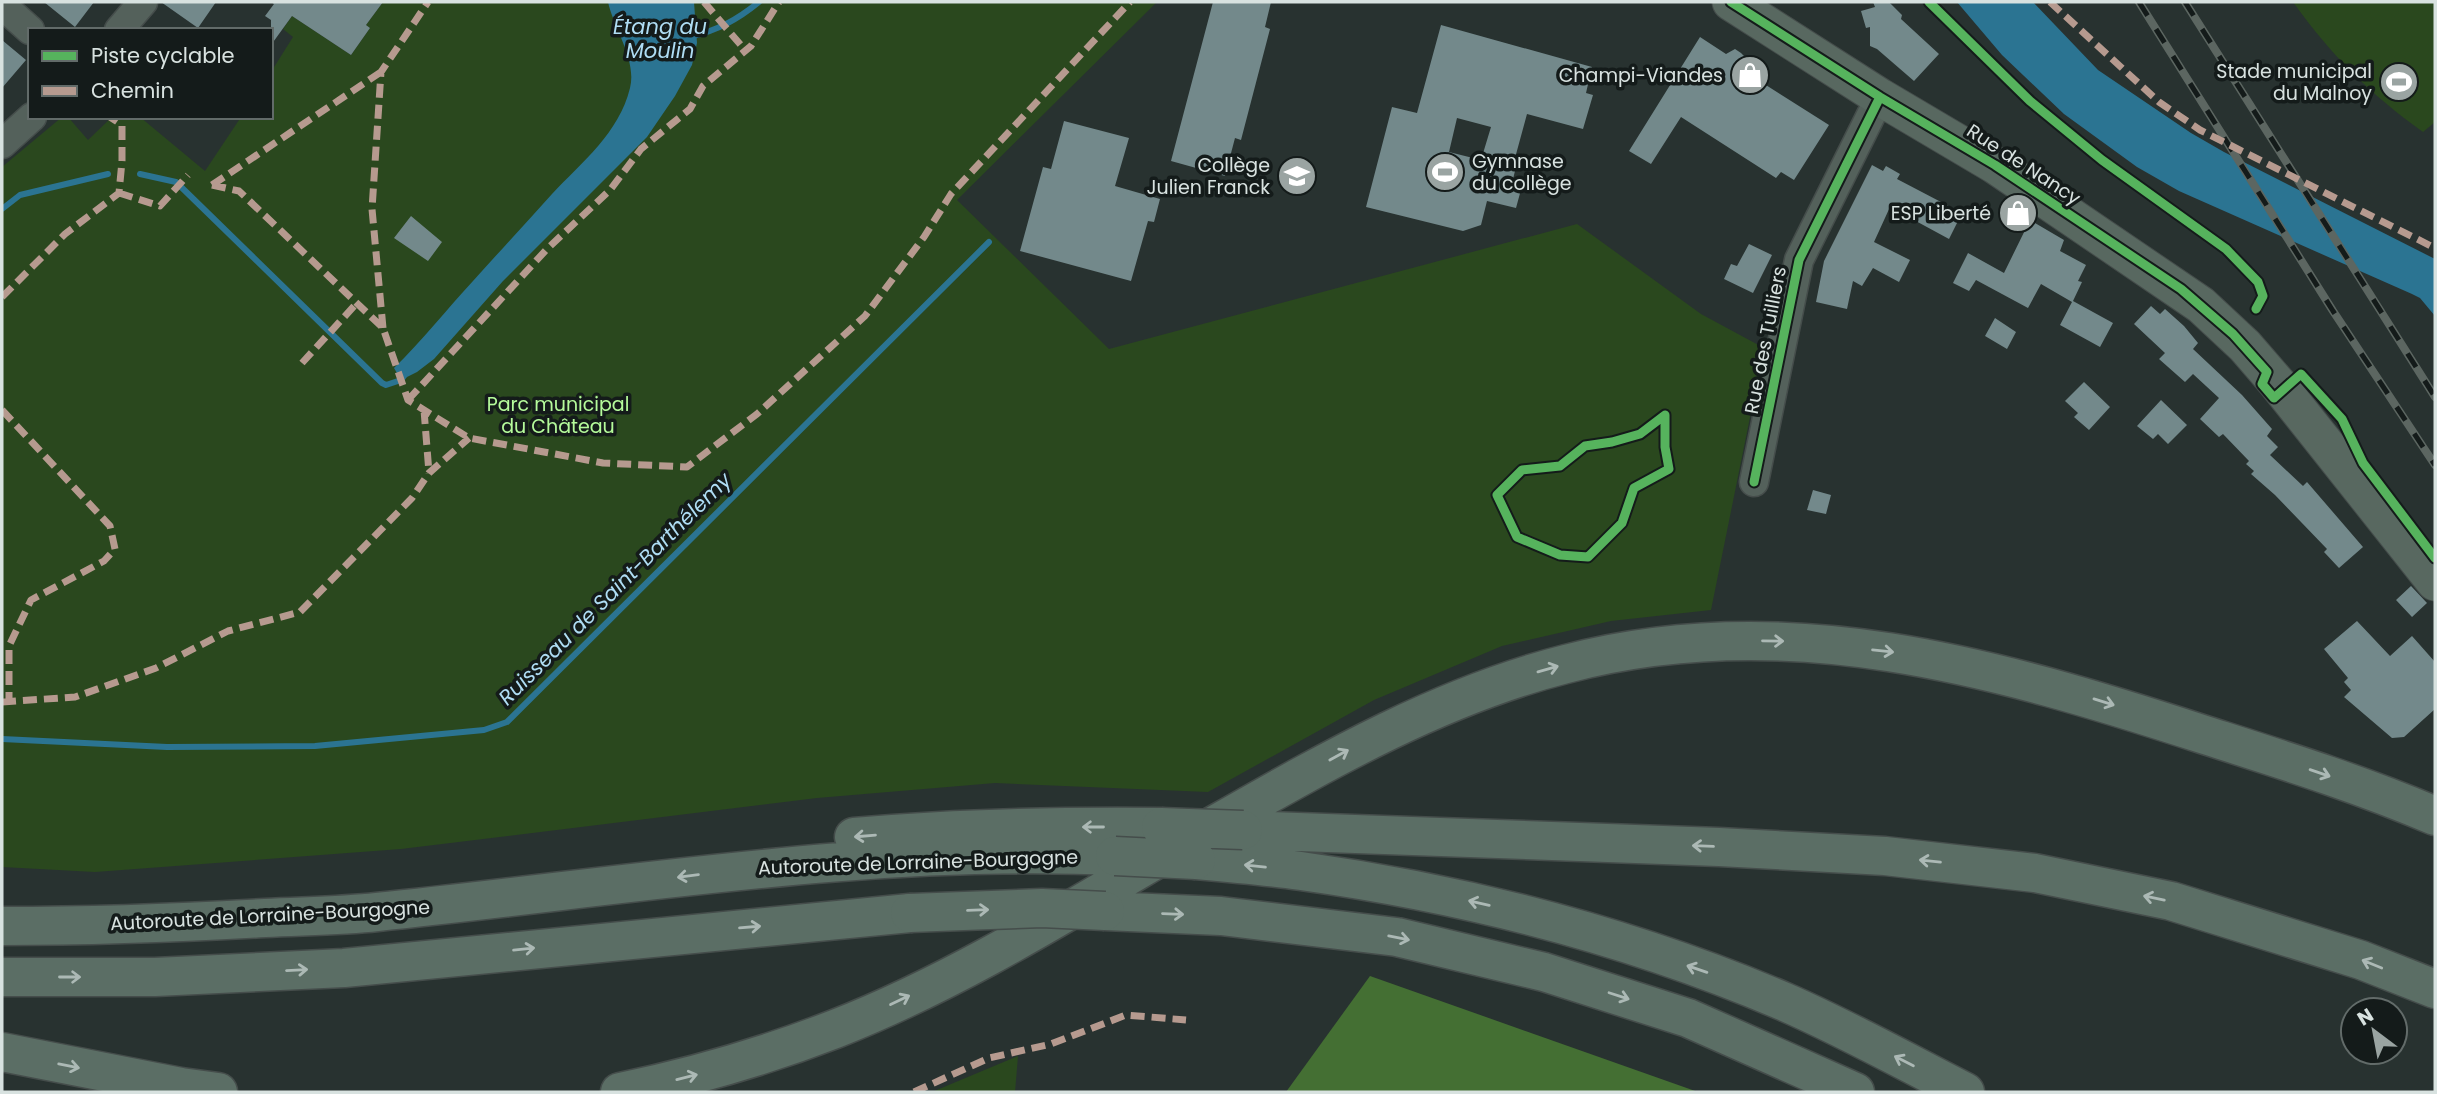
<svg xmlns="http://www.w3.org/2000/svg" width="2437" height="1094" font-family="Poppins,sans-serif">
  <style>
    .green { fill: #2a481e }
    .forest { fill: #446f33 }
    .water { fill: #2b7492 }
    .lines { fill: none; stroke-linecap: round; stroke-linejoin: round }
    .stream { stroke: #2b7492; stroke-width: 6 }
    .building { fill: #73898b; fill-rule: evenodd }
    .minor-casing { stroke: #454d4b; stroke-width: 31 }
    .major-casing { stroke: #454d4b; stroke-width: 39 }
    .highway-casing { stroke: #454d4b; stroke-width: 41 }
    .minor { stroke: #54615b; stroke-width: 28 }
    .major { stroke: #586860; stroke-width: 37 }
    .highway { stroke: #5b6e65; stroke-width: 38 }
    .rail-casing { stroke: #5c6661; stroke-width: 8 }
    .rail { stroke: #141b1a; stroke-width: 5; stroke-dasharray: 16; stroke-linecap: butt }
    .highway-bridge-casing { stroke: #454d4b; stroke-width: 41; stroke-linecap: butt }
    .highway-bridge { stroke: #5b6e65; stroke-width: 38 }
    .quiet { stroke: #b69a8f; stroke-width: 7; stroke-dasharray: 14 7; stroke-linecap: butt }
    .cycleway-casing { stroke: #141b1a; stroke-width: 13 }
    .cycleway { stroke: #56b35d; stroke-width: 9 }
    .oneway { stroke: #acb9b5 }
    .labels { text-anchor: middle; stroke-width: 7; stroke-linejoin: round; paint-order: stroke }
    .poi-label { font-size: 19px; fill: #d8e2e0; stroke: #141b1a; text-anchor: end }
    .street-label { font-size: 19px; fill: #d8e2e0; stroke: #141b1a }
    .park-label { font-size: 19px; fill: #b5fb9b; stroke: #141b1a }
    .water-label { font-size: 21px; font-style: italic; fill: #afddf4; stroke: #141b1a }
  </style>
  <rect width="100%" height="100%" fill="#283230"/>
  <path class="green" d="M383,2H1157L957,200L1109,349L1577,224L1701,314L1764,348L1711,610L1611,621L1502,646L1374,700L1208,792L995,783L817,798L401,849L95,872L2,867V167L62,117H68L88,140L112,117H140L205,171L241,117H271V72L293,37L283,29L292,16L351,55L370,28L366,25Z
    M2293,2H2435V122L2423,132C2370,94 2331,55 2293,2Z
    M1018,1056L1015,1092H932Z"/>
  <path class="forest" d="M1370,976L1698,1092H1286Z"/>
  <path class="water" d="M608,2H694L697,43L692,65L675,96L647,137L503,281L434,359L417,372L401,380L394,368C422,341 446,310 473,281C499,252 526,223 552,194C582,162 619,133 630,88C637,60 614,29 608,2Z
    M1957,2H2033L2098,70L2191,133L2224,152L2435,259V316L2420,298L2412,294L2179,191L2137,167L2064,114L2002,55Z"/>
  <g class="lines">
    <path class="stream" d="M690,37C718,30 737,20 759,2
      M140,174L176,182L382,383L386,385L401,380L404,376
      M2,209L20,195L108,174
      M2,739L167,747L315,746L484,730L507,722L989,242"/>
  </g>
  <path class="building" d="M44,2H94L75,27Z
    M161,2H216L198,28Z
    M271,2H383L366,25L370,28L351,55L292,16L271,45V20L265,16L274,4Z
    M1213,2H1271L1265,27L1270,29L1241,140L1235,138L1225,176L1171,161Z
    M1873,2H1889L1902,15L1901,19L1939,54L1914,81L1877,49L1870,46V27L1866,28L1861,11L1875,7Z
    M1441,25L1592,67L1586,93L1593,95L1583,129L1527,114L1515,158L1518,159L1512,183L1522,186L1516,208L1487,201L1481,225L1463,231L1366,207L1392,107L1417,113ZM1457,118L1491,127L1481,160L1449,152Z
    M1700,37L1726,54L1735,49L1741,53L1744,56L1747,73L1829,125L1794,180L1781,172L1776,178L1681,117L1651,164L1629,151Z
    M2,40L26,60L2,88Z
    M1064,121L1129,138L1115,186L1160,199L1154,222L1148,221L1131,281L1020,251L1043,167L1051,169Z
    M1872,165L1883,171L1886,166L1900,174L1897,179L1962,213L1949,239L1890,207L1874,242L1910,260L1899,282L1873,268L1862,286L1853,281L1847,309L1816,302L1824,261Z
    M411,216L442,242L428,261L394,238Z
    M2030,220L2064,240L2060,251L2086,265L2078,281L2082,282L2073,301L2113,323L2100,347L2060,325L2072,302L2041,284L2028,308L1976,280L1969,291L1953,283L1968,253L2004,273Z
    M1749,244L1772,255L1753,293L1724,279L1731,264L1737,266Z
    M2151,306L2160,314L2165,309L2184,326L2198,343L2193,349L2242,395L2272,429L2267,436L2278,447L2270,455L2303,486L2307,482L2363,547L2339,568L2324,552L2327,549L2275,495L2251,474L2254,471L2246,464L2249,461L2223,434L2219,437L2200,419L2219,398L2193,374L2185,382L2159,359L2165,353L2134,324Z
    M1995,318L2016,332L2007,349L1985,336Z
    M2084,382L2110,407L2089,430L2074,417L2078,413L2065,401Z
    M2161,400L2187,425L2168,444L2158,434L2153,439L2137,426Z
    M1813,490L1831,495L1826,514L1807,510Z
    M2411,586L2427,603L2412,617L2396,600Z
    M2357,621L2390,656L2412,636L2435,662V709L2404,737L2392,738L2344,697L2351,690L2344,682L2348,678L2324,649Z"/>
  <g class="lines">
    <defs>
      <path id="minor" d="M2,5L30,30
        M119,30L143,2
        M2,144L32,117
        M1754,482L1799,260L1880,97"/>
      <path id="major" d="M1731,2L1880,97L1995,165L2201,305L2245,346L2277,383L2435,582"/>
      <path id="highway" d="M1243,830L1719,847L1885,856L2035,873L2171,901L2361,960L2435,989
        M854,837C956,828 1058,826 1161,827
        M1196,860C1231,863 1266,866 1301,871C1466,894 1632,937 1785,1002C1847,1029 1906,1062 1965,1092
        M1105,911L1221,916L1397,937L1544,972L1688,1018L1855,1092
        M2,926C90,926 177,923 265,918C302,916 340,916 377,912C622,887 867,845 1115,856
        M2,977H155L344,968L910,913
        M2,1052L181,1087L218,1092
        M620,1092C693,1077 765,1056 835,1029C965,978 1084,901 1204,831C1320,765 1436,697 1566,664C1786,606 1996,667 2205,735C2283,760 2360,784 2435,816"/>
    </defs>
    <use href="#minor" class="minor-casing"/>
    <use href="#major" class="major-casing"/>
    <use href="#highway" class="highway-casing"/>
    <use href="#minor" class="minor"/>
    <use href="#major" class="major"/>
    <use href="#highway" class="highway"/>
    <defs>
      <path id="rail" d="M2139,2L2333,311L2435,465
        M2185,2L2435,397"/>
    </defs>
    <use href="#rail" class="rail-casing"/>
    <use href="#rail" class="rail"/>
    <defs>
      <path id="highway-bridge" d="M1161,827L1243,830
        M1115,856L1196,860
        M910,913L1042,908L1105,911"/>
    </defs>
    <use href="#highway-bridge" class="highway-bridge-casing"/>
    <use href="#highway-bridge" class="highway-bridge"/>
    <path class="quiet" d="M704,2L745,50
      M2050,2L2159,102L2200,130L2435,248
      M212,185L239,191L383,328L408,400L469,438L603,463L687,467L757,414L865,316L924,237L951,194L1130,2
      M212,185L381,72
      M119,193L160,206L188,175
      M2,297L65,234L119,193L122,161V125L110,117
      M383,328L372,209L381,72L428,2
      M302,363L356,304
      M408,400L547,249L610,190L641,149L690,109L703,86L751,46L779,2
      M2,410L110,526L115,549L104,561L31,600L9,646V702
      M424,410L429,473
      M2,702L75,697L156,668L228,631L300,612L412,498L429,473L469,438
      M914,1092L989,1058L1051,1044L1126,1015L1186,1020"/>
    <defs>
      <path id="cycleway" d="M1731,2L1880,97L1995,165L2181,289L2233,334L2267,372L2262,384L2274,398L2301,374L2342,419L2363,463L2435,558
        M1929,2L2030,101L2102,160L2226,249L2258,282L2263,296L2256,309
        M1665,415V447L1669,469L1634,488L1622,523L1588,557L1560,555L1517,537L1497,495L1522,470L1560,466L1585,446L1612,442L1640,434Z
        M1754,482L1799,260L1880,97"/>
    </defs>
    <use href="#cycleway" class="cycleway-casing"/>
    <use href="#cycleway" class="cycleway"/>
  </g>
  <defs><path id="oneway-shaft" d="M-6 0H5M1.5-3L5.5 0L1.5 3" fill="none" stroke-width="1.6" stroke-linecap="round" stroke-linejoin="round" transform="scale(1.75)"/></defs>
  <g class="oneway">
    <use href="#oneway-shaft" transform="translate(1773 641) rotate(1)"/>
    <use href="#oneway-shaft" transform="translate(1883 651) rotate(6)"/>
    <use href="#oneway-shaft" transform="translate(1548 669) rotate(-16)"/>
    <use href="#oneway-shaft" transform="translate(2104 702) rotate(17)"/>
    <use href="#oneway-shaft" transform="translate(1339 755) rotate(-29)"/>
    <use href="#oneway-shaft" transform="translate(2320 773) rotate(19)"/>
    <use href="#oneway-shaft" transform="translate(1093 827) rotate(-180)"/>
    <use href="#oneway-shaft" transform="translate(865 836) rotate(175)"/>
    <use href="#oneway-shaft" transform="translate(1703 846) rotate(-178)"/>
    <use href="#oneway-shaft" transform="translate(1930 861) rotate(-174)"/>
    <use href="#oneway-shaft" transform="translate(1255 866) rotate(-174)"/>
    <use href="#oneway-shaft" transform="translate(688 876) rotate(173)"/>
    <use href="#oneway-shaft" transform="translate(2154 898) rotate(-168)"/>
    <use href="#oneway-shaft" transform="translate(1479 903) rotate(-167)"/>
    <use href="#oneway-shaft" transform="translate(978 910) rotate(-2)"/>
    <use href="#oneway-shaft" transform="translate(1173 914) rotate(2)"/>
    <use href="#oneway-shaft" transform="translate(750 927) rotate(-5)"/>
    <use href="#oneway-shaft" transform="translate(1399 938) rotate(11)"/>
    <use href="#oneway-shaft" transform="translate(524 949) rotate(-6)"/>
    <use href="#oneway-shaft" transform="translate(2372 964) rotate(-158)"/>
    <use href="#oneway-shaft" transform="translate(1697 969) rotate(-161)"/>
    <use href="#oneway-shaft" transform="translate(297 970) rotate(-3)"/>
    <use href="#oneway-shaft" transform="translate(70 977)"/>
    <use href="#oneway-shaft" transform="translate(1619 996) rotate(18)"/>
    <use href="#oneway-shaft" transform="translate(900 1000) rotate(-26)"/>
    <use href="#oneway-shaft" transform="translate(1904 1061) rotate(-153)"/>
    <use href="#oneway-shaft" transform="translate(69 1066) rotate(11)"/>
    <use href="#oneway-shaft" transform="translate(687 1077) rotate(-14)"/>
  </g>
  <defs>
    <symbol id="shop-disc" viewBox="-11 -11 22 22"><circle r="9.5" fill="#9aa4a2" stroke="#141b1a"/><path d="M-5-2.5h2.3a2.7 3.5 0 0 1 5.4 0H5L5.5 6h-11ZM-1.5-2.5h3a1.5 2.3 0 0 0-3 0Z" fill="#fff"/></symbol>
    <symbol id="stadium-disc" viewBox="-11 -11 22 22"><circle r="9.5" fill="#9aa4a2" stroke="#141b1a"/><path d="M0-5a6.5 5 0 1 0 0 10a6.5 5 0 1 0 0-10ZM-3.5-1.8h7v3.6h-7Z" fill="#fff"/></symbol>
    <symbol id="school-disc" viewBox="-11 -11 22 22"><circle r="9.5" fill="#9aa4a2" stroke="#141b1a"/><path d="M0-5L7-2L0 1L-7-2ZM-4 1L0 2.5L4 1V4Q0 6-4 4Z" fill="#fff"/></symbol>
  </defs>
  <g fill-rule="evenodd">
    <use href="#shop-disc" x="1728" y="53" width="44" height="44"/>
    <use href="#stadium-disc" x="2377" y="60" width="44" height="44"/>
    <use href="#stadium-disc" x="1423" y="150" width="44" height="44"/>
    <use href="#school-disc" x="1275" y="154" width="44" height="44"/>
    <use href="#shop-disc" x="1996" y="191" width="44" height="44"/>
  </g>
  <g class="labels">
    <g class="poi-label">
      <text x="2372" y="78">Stade municipal<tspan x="2372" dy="22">du Malnoy</tspan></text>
      <text x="1723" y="82">Champi-Viandes</text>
      <text x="1472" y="168" text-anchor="start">Gymnase<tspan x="1472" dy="22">du collège</tspan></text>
      <text x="1270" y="172">Collège<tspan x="1270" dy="22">Julien Franck</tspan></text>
      <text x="1991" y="220">ESP Liberté</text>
    </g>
    <g class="street-label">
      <text transform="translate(2024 164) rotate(33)" y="7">Rue de Nancy</text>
      <text transform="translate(1765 340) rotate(-79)" y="7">Rue des Tuilliers</text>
      <text transform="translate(918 862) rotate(-2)" y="7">Autoroute de Lorraine-Bourgogne</text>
      <text transform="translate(270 915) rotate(-3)" y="7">Autoroute de Lorraine-Bourgogne</text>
    </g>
    <g class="park-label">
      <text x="558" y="411">Parc municipal<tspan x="558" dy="22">du Château</tspan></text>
    </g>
    <g class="water-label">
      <text x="660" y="34">Étang du<tspan x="660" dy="24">Moulin</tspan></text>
      <text transform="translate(615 589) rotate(-45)" y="7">Ruisseau de Saint-Barthélemy</text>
    </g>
  </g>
  <rect width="2437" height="1094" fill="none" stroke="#d8e2e0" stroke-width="7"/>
  <rect x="28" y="28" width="245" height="91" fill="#141b1a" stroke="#626b69" stroke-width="2"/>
  <rect x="42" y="51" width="35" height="10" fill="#56b35d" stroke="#626b69" stroke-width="2"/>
  <text x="91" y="63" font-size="21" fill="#d8e2e0">Piste cyclable</text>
  <rect x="42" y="86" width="35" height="10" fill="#b69a8f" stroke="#626b69" stroke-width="2"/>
  <text x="91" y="98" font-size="21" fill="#d8e2e0">Chemin</text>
  <g transform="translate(2374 1031) rotate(328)"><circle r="33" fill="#141b1a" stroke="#626b69" stroke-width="2"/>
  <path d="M0-5L12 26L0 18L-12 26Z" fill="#9aa4a2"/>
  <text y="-10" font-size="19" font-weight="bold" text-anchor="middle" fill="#d8e2e0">N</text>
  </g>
</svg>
